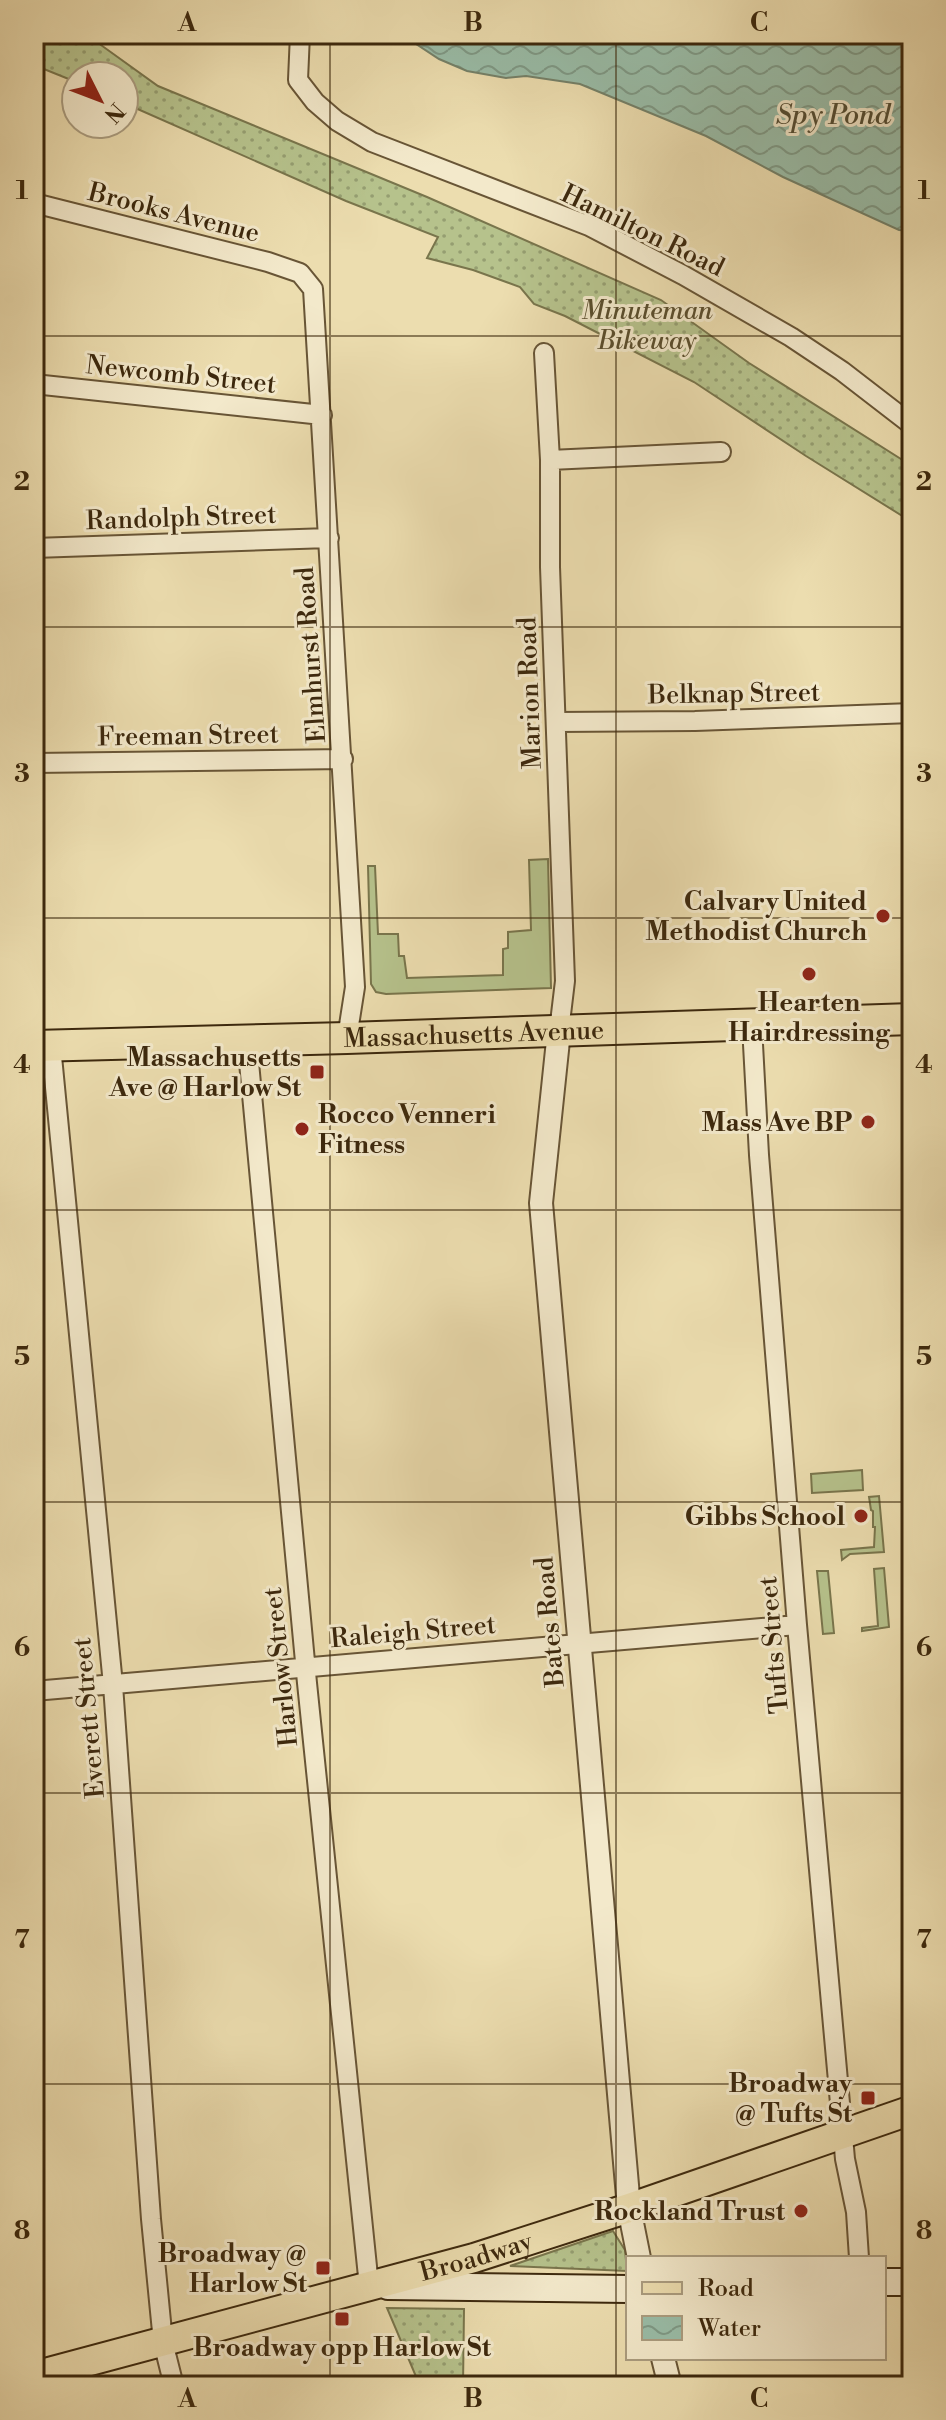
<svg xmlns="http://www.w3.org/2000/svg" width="946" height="2420" font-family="'Libre Bodoni',serif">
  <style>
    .grass { fill: url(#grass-dots); stroke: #79754c; stroke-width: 2 }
    .garden { fill: #b6c28c; stroke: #79754c; stroke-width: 2 }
    .water { fill: url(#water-waves); stroke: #748169; stroke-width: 2 }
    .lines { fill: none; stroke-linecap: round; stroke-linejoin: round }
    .minor-casing { stroke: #685536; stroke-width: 22 }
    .tertiary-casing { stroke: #685536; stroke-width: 26 }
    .secondary-casing { stroke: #3c280d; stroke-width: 30 }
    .primary-casing { stroke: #3c280d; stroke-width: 32 }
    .trunk-casing { stroke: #3c280d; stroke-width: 34 }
    .minor { stroke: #f3e9cb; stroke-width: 18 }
    .tertiary { stroke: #f3e9cb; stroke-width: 22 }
    .secondary { stroke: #f3e9cb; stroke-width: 26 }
    .primary { stroke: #ecddaf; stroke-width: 28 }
    .trunk { stroke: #ecddaf; stroke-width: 30 }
    .grid { fill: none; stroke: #3c280d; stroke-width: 2; stroke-opacity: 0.55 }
    .poi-dot { fill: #8f2418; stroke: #f3e9cb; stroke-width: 3 }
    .labels { text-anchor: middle; stroke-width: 6; stroke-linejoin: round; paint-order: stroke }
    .street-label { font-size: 26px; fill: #3c280d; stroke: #f3e9cb }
    .park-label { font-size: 26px; font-style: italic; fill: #5a4e2d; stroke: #f3e9cb }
    .poi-label { font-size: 26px; font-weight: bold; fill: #3c280d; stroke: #f3e9cb; text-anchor: end }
    .water-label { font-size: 28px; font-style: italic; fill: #534d34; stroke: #f3e9cb }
    .neatline { fill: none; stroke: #3c280d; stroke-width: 3 }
    .grid-label { font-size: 26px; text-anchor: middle; font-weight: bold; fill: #3c280d }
  </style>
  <defs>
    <pattern id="grass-dots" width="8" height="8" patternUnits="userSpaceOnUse" patternTransform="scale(2)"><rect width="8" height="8" fill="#b6c28c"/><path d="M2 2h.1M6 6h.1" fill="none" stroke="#959e71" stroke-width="1.8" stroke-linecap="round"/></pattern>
    <pattern id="water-waves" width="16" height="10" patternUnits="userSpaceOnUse" patternTransform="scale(2)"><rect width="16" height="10" fill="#99bca7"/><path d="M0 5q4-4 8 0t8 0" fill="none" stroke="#7e9986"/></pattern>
  </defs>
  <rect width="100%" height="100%" fill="#ecddaf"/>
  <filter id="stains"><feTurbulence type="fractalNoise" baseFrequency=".0025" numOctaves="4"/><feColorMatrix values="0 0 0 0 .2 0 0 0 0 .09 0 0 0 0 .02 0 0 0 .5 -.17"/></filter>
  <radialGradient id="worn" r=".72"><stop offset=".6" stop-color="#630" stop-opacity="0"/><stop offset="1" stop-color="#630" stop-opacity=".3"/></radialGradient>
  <path class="grass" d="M34,34H81L94,40L158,86L427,197L661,300L749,363L912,466V522L806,456L694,382L565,316L534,304L520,287L473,270L427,258L438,237L346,201L124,103V76H76V82L34,65Z
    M613,2231L625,2250L627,2271L510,2266Z
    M387,2308L464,2309L463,2386H420Z"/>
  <path class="garden" d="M548,859L551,988L386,994L376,992L371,984L368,866H375L378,934H398L399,956H404L407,978L503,975V949L508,948V932L531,930L529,860Z
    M862,1470L863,1490L812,1493L811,1474Z
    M879,1496L884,1552L850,1554L842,1560L841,1550L874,1547L875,1527H873V1511L871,1510L869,1497Z
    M884,1568L889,1627L862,1631V1628L878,1626L874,1569Z
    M817,1571H828L834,1633L823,1634Z"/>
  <path class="water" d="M401,34H912V231L899,230L783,177L706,136L580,84L526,76L506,78L467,71L439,59Z"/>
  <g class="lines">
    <defs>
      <path id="minor" d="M300,34L298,80L315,102L337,121L372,142L589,226L683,275L791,337L842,371L912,425
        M34,203L268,262L300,273L313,289L355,987L347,1038
        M544,353L550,460V567L565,981L559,1031
        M34,384L322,415
        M550,460L721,452
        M34,548L329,538
        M557,722L695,721L912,713
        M34,763L343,759
        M752,1026L759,1155L797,1625L845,2159L856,2212L859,2258
        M247,1041L307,1683L369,2286
        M51,1046L113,1685L151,2219L163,2342L174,2386
        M34,1691L797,1625"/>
      <path id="tertiary" d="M559,1031L541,1203L629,2208L639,2258
        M663,2358L670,2386"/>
      <path id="secondary" d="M884,2282H912
        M388,2286L628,2289"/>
      <g id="primary">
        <path id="s1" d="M34,2376L474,2258L629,2208L912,2110"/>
      </g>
      <g id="trunk">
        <path id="s2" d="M34,1046L347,1038L912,1019"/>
      </g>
    </defs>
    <use href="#minor" class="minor-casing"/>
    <use href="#tertiary" class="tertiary-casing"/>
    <use href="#secondary" class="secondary-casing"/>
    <use href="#primary" class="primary-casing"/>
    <use href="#trunk" class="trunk-casing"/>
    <use href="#minor" class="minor"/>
    <use href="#tertiary" class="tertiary"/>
    <use href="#secondary" class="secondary"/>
    <use href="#primary" class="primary"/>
    <use href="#trunk" class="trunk"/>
  </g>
  <path class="grid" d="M330,34V2386M616,34V2386M34,336H912M34,627H912M34,918H912M34,1210H912M34,1502H912M34,1793H912M34,2084H912"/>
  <g class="poi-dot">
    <circle cx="883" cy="916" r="8"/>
    <circle cx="809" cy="974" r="8"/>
    <rect x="309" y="1064" width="16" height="16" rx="4"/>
    <circle cx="868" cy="1122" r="8"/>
    <circle cx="302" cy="1129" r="8"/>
    <circle cx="861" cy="1516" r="8"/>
    <rect x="860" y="2090" width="16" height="16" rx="4"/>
    <circle cx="801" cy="2211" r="8"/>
    <rect x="315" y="2260" width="16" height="16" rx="4"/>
    <rect x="334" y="2311" width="16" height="16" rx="4"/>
  </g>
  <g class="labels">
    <g class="street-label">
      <text transform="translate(174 212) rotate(14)" y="9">Brooks Avenue</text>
      <text transform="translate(643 230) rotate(26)" y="9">Hamilton Road</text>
      <text transform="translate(181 374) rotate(6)" y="9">Newcomb Street</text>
      <text transform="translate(181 517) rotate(-2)" y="9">Randolph Street</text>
      <text transform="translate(310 655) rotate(-94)" y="9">Elmhurst Road</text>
      <text transform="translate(529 693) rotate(-92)" y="9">Marion Road</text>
      <text transform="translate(734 693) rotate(-1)" y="9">Belknap Street</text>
      <text transform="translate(188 735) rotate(-1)" y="9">Freeman Street</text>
      <text dy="9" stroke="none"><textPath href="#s2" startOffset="440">Massachusetts Avenue</textPath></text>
      <text transform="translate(549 1622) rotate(-95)" y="9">Bates Road</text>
      <text transform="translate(413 1631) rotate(-5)" y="9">Raleigh Street</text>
      <text transform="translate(773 1645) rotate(-95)" y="9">Tufts Street</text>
      <text transform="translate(280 1667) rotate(-96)" y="9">Harlow Street</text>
      <text transform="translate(88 1718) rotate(-95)" y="9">Everett Street</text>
      <text dy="9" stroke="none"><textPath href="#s1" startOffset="458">Broadway</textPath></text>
    </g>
    <g class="park-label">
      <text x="647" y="319">Minuteman<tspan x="647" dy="30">Bikeway</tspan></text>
    </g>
    <g class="poi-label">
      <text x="867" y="910">Calvary United<tspan x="867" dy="30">Methodist Church</tspan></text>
      <text x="809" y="1011" text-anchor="middle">Hearten<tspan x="809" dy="30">Hairdressing</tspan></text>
      <text x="301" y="1066">Massachusetts<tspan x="301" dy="30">Ave @ Harlow St</tspan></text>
      <text x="318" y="1123" text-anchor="start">Rocco Venneri<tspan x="318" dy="30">Fitness</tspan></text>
      <text x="852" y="1131">Mass Ave BP</text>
      <text x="845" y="1525">Gibbs School</text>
      <text x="852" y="2092">Broadway<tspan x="852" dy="30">@ Tufts St</tspan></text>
      <text x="785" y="2220">Rockland Trust</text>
      <text x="307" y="2262">Broadway @<tspan x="307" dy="30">Harlow St</tspan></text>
      <text x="342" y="2356" text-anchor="middle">Broadway opp Harlow St</text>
    </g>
    <g class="water-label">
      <text x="833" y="124">Spy Pond</text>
    </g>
  </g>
  <rect width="946" height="2420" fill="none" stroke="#ecddaf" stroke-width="88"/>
  <rect x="626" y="2256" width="260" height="104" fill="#f3e9cb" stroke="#aa9c7f" stroke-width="2"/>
  <rect x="642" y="2282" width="40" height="12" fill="#ecddaf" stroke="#aa9c7f" stroke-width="2"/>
  <text x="698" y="2296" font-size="24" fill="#3c280d">Road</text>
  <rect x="642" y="2316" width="40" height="24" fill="url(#water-waves)" stroke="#aa9c7f" stroke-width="2"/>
  <text x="698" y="2336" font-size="24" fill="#3c280d">Water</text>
  <g transform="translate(100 100) rotate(132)"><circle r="38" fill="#f3e9cb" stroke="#aa9c7f" stroke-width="2"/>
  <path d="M0-6L14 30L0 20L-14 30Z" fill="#8f2418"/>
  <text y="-12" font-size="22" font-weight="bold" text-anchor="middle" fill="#3c280d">N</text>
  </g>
  <rect x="44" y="44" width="858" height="2332" class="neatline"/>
  <g class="grid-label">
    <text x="187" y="31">A</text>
    <text x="473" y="31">B</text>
    <text x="759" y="31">C</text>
    <text x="22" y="199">1</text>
    <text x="924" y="199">1</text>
    <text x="22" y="490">2</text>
    <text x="924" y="490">2</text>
    <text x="22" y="782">3</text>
    <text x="924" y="782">3</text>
    <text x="22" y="1073">4</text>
    <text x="924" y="1073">4</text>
    <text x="22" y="1365">5</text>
    <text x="924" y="1365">5</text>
    <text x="22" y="1656">6</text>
    <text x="924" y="1656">6</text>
    <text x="22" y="1948">7</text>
    <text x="924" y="1948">7</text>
    <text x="22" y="2239">8</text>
    <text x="924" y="2239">8</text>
    <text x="187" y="2407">A</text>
    <text x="473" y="2407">B</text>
    <text x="759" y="2407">C</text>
  </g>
  <rect width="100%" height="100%" filter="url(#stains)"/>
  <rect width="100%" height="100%" fill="url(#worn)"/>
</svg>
